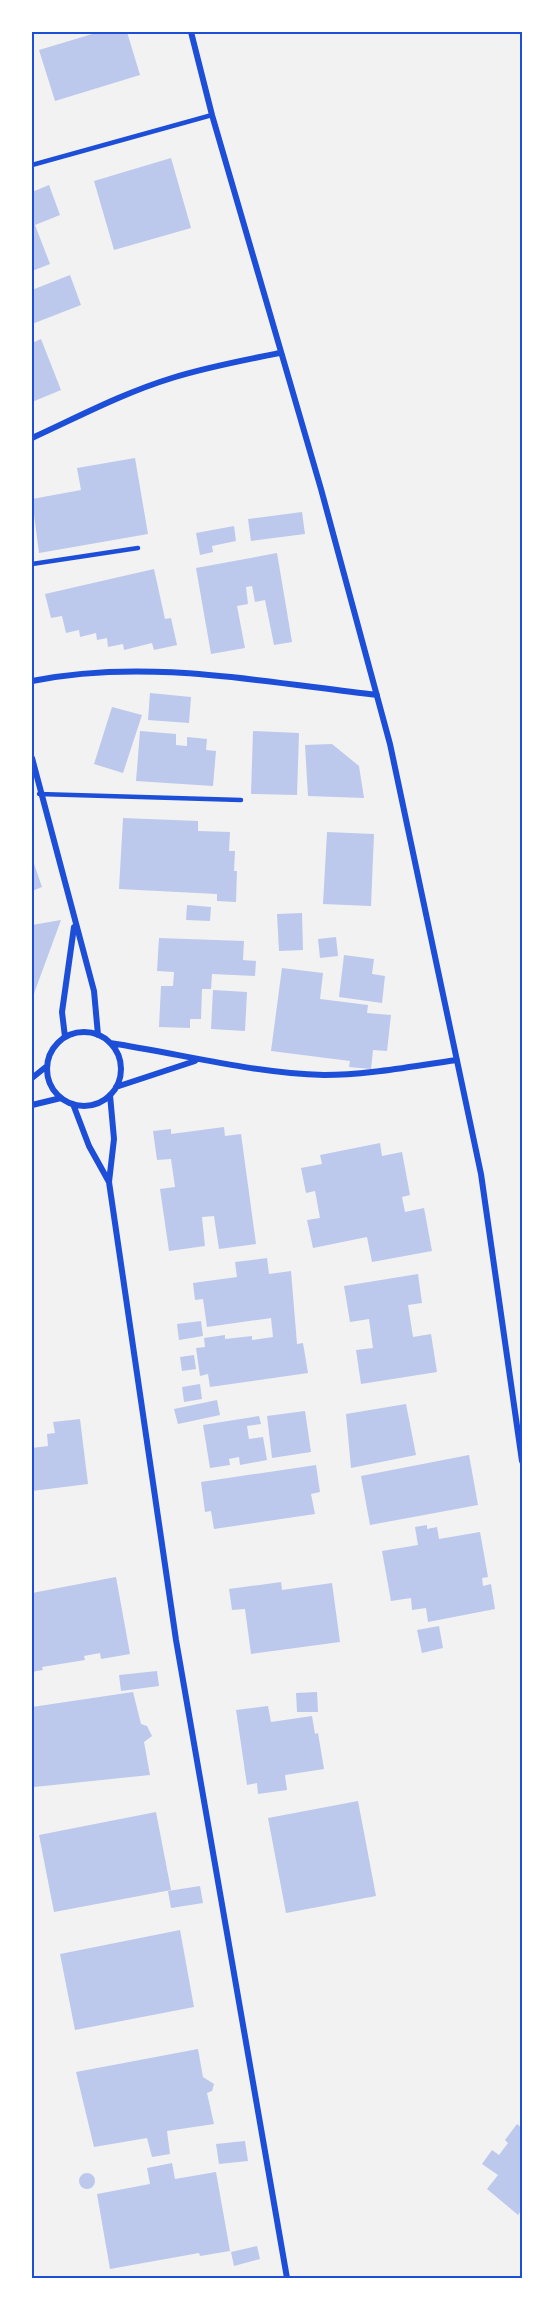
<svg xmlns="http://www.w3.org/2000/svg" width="554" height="2310" font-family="Mulish,sans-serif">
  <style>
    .building { fill: #bdc9ec }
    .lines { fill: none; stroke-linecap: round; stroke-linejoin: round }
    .service { stroke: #1d4ed8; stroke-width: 4.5 }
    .minor { stroke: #1d4ed8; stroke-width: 6 }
    .neatline { fill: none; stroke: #1d4ed8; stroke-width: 2 }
  </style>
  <rect width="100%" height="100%" fill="#f2f2f2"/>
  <path class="building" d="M99,32H127L140,75L55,101L39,50Z
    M171,158L191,228L114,250L94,181Z
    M49,185L60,215L35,225L50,264L32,271V192Z
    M70,275L81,305L32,324V290Z
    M41,339L61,390L32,402V343Z
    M135,458L148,534L39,553L32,499L81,490L77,468Z
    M302,512L305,534L251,541L248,519Z
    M234,526L236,541L212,546L213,552L200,555L196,533Z
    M277,553L292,642L274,645L265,600L255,602L252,586L246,587L248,604L237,606L245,648L211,654L196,568Z
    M154,569L165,619L171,618L177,645L154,650L152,643L124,650L123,644L108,647L107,638L97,640L96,633L80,637L79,630L66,633L62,616L51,618L45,594Z
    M150,693L191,697L189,723L148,720Z
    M112,707L142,715L123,773L94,764Z
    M140,731L176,734V745L187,746V737L207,739L206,750L216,751L213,786L136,781Z
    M253,731L299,733L297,795L251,794Z
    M332,744L359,766L364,798L308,796L305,745Z
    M123,818L198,821V831L230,832L229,851H235L234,871H237L236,902L217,901V894L119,889Z
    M327,832L374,834L371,906L323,904Z
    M32,858L42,887L32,891Z
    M187,905L211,907L210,921L186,920Z
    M302,913L303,950L279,951L277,914Z
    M61,920L32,999V925Z
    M336,937L338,956L320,958L318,939Z
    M159,938L244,941L243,960L256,961L255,976L212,974L211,989H202L201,1019H190V1028L159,1027L161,986H173L174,972L157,971Z
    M344,955L374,959L372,974L385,976L382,1003L339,997Z
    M282,968L323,973L320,999L368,1005L367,1013L391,1015L387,1051L373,1050L371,1069L349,1067L350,1061L271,1051Z
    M213,990L247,992L245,1031L211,1029Z
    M224,1127L225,1136L241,1134L256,1244L219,1249L214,1216L202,1217L205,1246L169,1251L160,1189L175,1187L171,1159L157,1160L153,1131L171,1129V1134Z
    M380,1143L382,1156L402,1152L410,1195L402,1197L405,1212L424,1208L432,1251L372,1262L367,1237L313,1248L307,1220L320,1218L315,1191L306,1193L301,1168L322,1164L320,1155Z
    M267,1258L269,1274L291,1271L297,1344L303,1343L308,1373L210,1387L208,1374L200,1376L196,1348L205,1347L204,1338L225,1335V1339L252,1336V1340L273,1337L271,1318L207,1327L203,1299L195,1300L193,1283L237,1277L235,1262Z
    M418,1274L422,1303L408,1305L413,1337L431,1334L437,1372L361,1384L356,1350L373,1348L369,1319L350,1322L344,1286Z
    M201,1321L203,1336L179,1340L177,1324Z
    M194,1355L196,1369L182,1371L180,1357Z
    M200,1384L202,1399L184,1402L182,1387Z
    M217,1400L220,1415L178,1424L174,1409Z
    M406,1404L416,1455L351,1468L346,1414Z
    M305,1411L311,1452L272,1458L267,1416Z
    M259,1416L261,1424L247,1426L249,1439L263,1437L267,1460L240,1465L239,1457L229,1459L230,1465L210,1468L203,1425Z
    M80,1419L88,1484L32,1491V1448L48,1446L47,1434L55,1433L53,1422Z
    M469,1455L478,1505L370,1525L361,1476Z
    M316,1465L320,1492L311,1494L315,1514L214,1529L211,1511L205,1512L201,1482Z
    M427,1525V1529L437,1527L439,1539L480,1532L488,1577L482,1578L483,1586L491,1584L495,1609L428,1622L426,1608L412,1610L411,1598L391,1601L382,1551L418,1545L415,1527Z
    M116,1577L130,1654L101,1659L100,1653L84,1656L85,1660L42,1667L43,1670L32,1672V1593Z
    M281,1582L282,1590L332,1583L340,1642L251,1654L245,1609L232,1610L229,1589Z
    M439,1626L443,1648L422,1653L417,1630Z
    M157,1671L159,1686L121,1691L119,1675Z
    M133,1692L141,1724L147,1726L152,1736L144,1742L150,1775L34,1787L32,1771V1707Z
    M317,1692L318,1712H297L296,1693Z
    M268,1706L271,1722L312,1716L315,1734L318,1733L324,1769L285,1775L287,1790L258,1794L257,1783L247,1785L236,1710Z
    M358,1801L376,1896L286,1913L268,1818Z
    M156,1812L171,1890L54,1912L39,1835Z
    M200,1886L203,1903L171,1908L168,1891Z
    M180,1930L194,2007L75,2030L60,1954Z
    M198,2049L203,2077L214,2084L212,2091L207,2093L214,2124L167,2131L170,2154L152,2157L147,2138L94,2147L76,2072Z
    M517,2124L522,2128V2209L518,2215L487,2189L498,2175L482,2164L492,2150L499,2155L508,2143L505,2140Z
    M245,2141L248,2161L219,2164L216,2144Z
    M172,2163L175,2179L216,2172L230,2251L200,2256L199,2253L110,2269L97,2194L150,2184L147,2168Z
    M79 2181a8 8 0 1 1 16 0a8 8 0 1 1-16 0Z
    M257,2246L260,2259L234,2266L231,2252Z"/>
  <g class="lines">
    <path class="service" d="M32,165L212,115
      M32,564L138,548
      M39,794L241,800"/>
    <path class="minor" d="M191,32L212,115L321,489L390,744L481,1174L522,1461
      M32,438C78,417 123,393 172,378C207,367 244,360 280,353
      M32,681C146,658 263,682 377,695
      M32,758L94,991L98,1035
      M47 1069a37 37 0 1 1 74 0a37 37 0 1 1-74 0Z
      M65,1037L62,1012L74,927
      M110,1043C182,1054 251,1073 324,1075C368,1075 413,1066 457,1060
      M32,1078L47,1066
      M116,1087L195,1061
      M110,1095L114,1139L109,1182L176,1640L287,2278
      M73,1104L89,1146L109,1182
      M32,1105L61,1098"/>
  </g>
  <rect width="554" height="2310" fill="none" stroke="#ffffff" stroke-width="66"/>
  <rect x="33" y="33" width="488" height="2244" class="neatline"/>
</svg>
